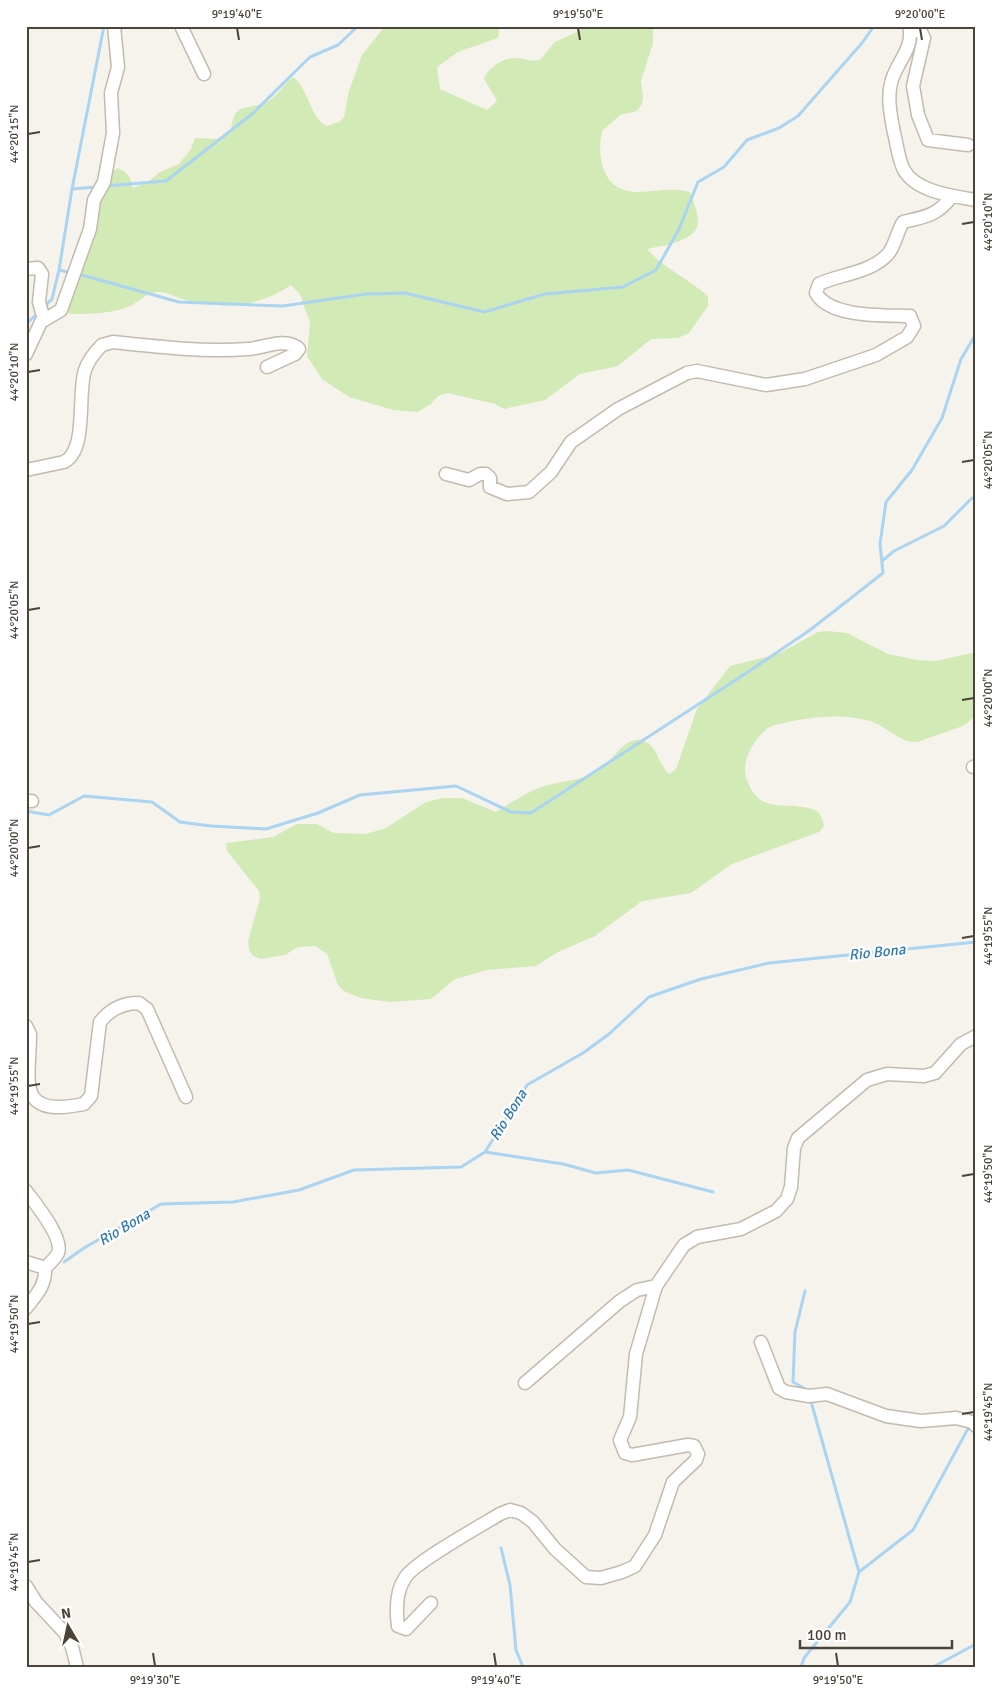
<svg xmlns="http://www.w3.org/2000/svg" width="1002" height="1693" font-family="Signika,sans-serif">
  <style>
    .green { fill: #d2eab5 }
    .lines { fill: none; stroke-linecap: round; stroke-linejoin: round }
    .stream { stroke: #a9d4f2; stroke-width: 3 }
    .minor-casing { stroke: #c2bbae; stroke-width: 15 }
    .minor { stroke: #fff; stroke-width: 12 }
    .ticks { fill: none; stroke: #4b4439; stroke-width: 2 }
    .labels { text-anchor: middle; stroke-width: 4.5; stroke-linejoin: round; paint-order: stroke }
    .water-label { font-size: 15px; font-style: italic; fill: #2e7ab2; stroke: #fff }
    .neatline { fill: none; stroke: #4b4439; stroke-width: 2 }
    .ticks-label { font-size: 12px; text-anchor: middle; fill: #4b4439 }
  </style>
  <rect width="100%" height="100%" fill="#f6f3ec"/>
  <path class="green" d="M385,26H500L498,38L458,52L437,67L440,89L487,110L497,101L484,79C487,68 505,57 516,58C525,59 531,62 540,60L555,42L579,31L583,26H653V43L641,81L643,96L642,104L637,111L620,115L602,131C597,153 601,186 628,191C648,195 667,186 690,192C693,201 699,213 698,223C696,242 661,246 647,249C663,268 689,279 708,296V306L689,333L678,338L651,339L618,366L580,374L545,400L504,409L495,404L448,393L438,396L431,404L418,412L393,410L349,397L322,379L307,356L310,323L300,294L291,285C259,307 223,310 186,300C176,298 167,291 157,292C146,293 139,302 130,306C112,314 89,314 70,314L68,311L76,282L92,245L104,187L111,173L117,168C127,171 131,177 133,188L148,182L160,172L179,164L191,149L195,138L218,139L229,134C233,127 231,115 239,110C245,106 261,107 271,99C280,93 284,83 293,77C309,89 311,120 327,126L339,122L344,117L349,91L362,55Z
    M828,631L847,633L888,654L917,660L936,661L976,652V716L963,726L917,742C901,743 888,728 873,722C842,712 807,717 775,725C766,727 758,737 753,745C747,753 743,768 746,777C759,818 786,799 815,810C821,813 823,820 824,826L819,832L732,864L691,893L642,901L595,936L558,952L536,966L487,970L455,979L431,999L390,1002L360,998L344,991L338,985L327,954L315,946L298,947L285,955L261,959L253,956L249,949L248,941L260,899L259,891L227,851L226,843L273,837L297,824H317L334,833L366,834L386,828L426,802L443,798H462L496,812C511,803 527,792 544,786C558,782 588,779 599,771C611,762 624,737 641,740C657,743 658,764 669,774L676,769L697,709L730,666L778,654L818,632Z"/>
  <g class="lines">
    <path class="stream" d="M105,186L166,181L252,114L310,57L338,45L358,26
      M72,189L96,187
      M59,270L72,273
      M78,274L179,302L283,306L366,294L405,293L484,312L545,294L623,287L656,270L679,229L698,182L724,167L747,140L779,128L798,116L862,43L874,26
      M44,307L52,299L59,270L72,189L104,26
      M26,324L38,313
      M882,561L894,551L944,526L972,498
      M26,811L49,815L84,796L152,802L180,822L211,826L266,829L318,813L360,795L456,786L511,812L531,813L745,674L810,630L883,573L880,544L886,502L912,470L942,418L961,359L976,334
      M485,1152L563,1164L596,1173L628,1170L713,1192
      M64,1262L84,1248L161,1204L233,1202L299,1190L354,1170L461,1167L485,1152L527,1085L583,1053L609,1034L649,997L701,979L769,963L976,942
      M805,1291L795,1332L793,1382L807,1390
      M501,1548L510,1585L516,1650L523,1667
      M859,1572L913,1530L970,1425
      M801,1667L804,1658L850,1602L859,1572L810,1398
      M933,1667L976,1644"/>
    <defs>
      <path id="minor" d="M181,26L204,74
        M909,26C915,48 895,64 891,83C887,99 891,117 894,133C897,144 898,159 904,170C916,192 953,196 976,200
        M910,29L921,32L924,38L913,86L918,115L928,140L968,145
        M26,269L38,268L42,274L39,302L44,320
        M26,354L41,322L61,310L90,229L94,200L104,182L113,133L111,93L118,67L114,26
        M26,470L64,462C88,450 77,394 85,370C88,361 95,352 102,345L113,342C159,347 202,352 248,349C263,348 283,338 297,347L299,349L295,354L267,367
        M446,474L469,480L480,474H486L490,478V487L507,494L529,492L551,472L571,442L618,409L687,373L697,371L766,385L805,379L876,355L907,337L914,326L910,316C884,315 830,318 816,293L819,284C840,274 871,273 888,254C895,246 897,232 903,222C926,217 938,215 952,196
        M973,767L976,766
        M26,801H32
        M26,1026L30,1034C30,1081 14,1118 84,1104L91,1096L100,1022C110,1009 122,1003 139,1003L147,1009L186,1097
        M26,1191C35,1203 64,1238 58,1253C55,1259 49,1264 45,1268
        M26,1262L45,1268C46,1286 36,1295 26,1308
        M761,1342L779,1388L786,1392L809,1396L827,1394L886,1416L921,1421L956,1418L972,1422L976,1426
        M525,1383L620,1301L637,1290L656,1286
        M26,1586L36,1602L65,1633L72,1647L77,1667
        M431,1603L406,1629L398,1626C396,1611 396,1591 405,1578C413,1563 482,1525 500,1514L510,1510L521,1513L533,1522L555,1549L586,1577L601,1578L622,1572L635,1566L655,1535L673,1482L696,1460L698,1454L694,1446L688,1445L632,1455L625,1453L620,1440L630,1417L636,1354L656,1286L684,1245L697,1237L741,1229L776,1211L787,1199L791,1187L794,1148L798,1138L867,1080L887,1074L924,1076L935,1073L961,1044L976,1036"/>
    </defs>
    <use href="#minor" class="minor-casing"/>
    <use href="#minor" class="minor"/>
  </g>
  <path class="ticks" d="M237,28L239,40M578,28L580,40M920,28L922,40M28,134L40,132M962,224L974,222M28,372L40,370M962,462L974,460M28,610L40,608M962,700L974,698M28,848L40,846M962,938L974,936M28,1086L40,1084M962,1176L974,1174M28,1324L40,1322M962,1414L974,1412M28,1562L40,1560M153,1653L155,1666M494,1653L496,1666M836,1653L838,1666"/>
  <g class="labels">
    <g class="water-label">
      <text transform="translate(877 952) rotate(-6)" y="5">Rio Bona</text>
      <text transform="translate(508 1115) rotate(-58)" y="5">Rio Bona</text>
      <text transform="translate(124 1227) rotate(-31)" y="5">Rio Bona</text>
    </g>
  </g>
  <rect width="1002" height="1693" fill="none" stroke="#ffffff" stroke-width="55"/>
  <g transform="translate(68 1626) rotate(351)" stroke="#ffffff" stroke-width="4" paint-order="stroke">
  <path d="M0-4L9 19L0 12L-9 19Z" fill="#4b4439"/>
  <text y="-8" font-size="14" font-weight="bold" text-anchor="middle" fill="#4b4439">N</text>
  </g>
  <path d="M800 1640v8h152v-8" fill="none" stroke="#4b4439" stroke-width="2.5"/>
  <text x="807" y="1640" font-size="15" fill="#4b4439" stroke="#ffffff" stroke-width="4" paint-order="stroke">100 m</text>
  <rect x="28" y="28" width="946" height="1638" class="neatline"/>
  <g class="ticks-label">
    <text x="237" y="18">9°19'40"E</text>
    <text x="578" y="18">9°19'50"E</text>
    <text x="920" y="18">9°20'00"E</text>
    <text transform="translate(14 134) rotate(-90)" y="4">44°20'15"N</text>
    <text transform="translate(988 222) rotate(-90)" y="4">44°20'10"N</text>
    <text transform="translate(14 372) rotate(-90)" y="4">44°20'10"N</text>
    <text transform="translate(988 460) rotate(-90)" y="4">44°20'05"N</text>
    <text transform="translate(14 610) rotate(-90)" y="4">44°20'05"N</text>
    <text transform="translate(988 698) rotate(-90)" y="4">44°20'00"N</text>
    <text transform="translate(14 848) rotate(-90)" y="4">44°20'00"N</text>
    <text transform="translate(988 936) rotate(-90)" y="4">44°19'55"N</text>
    <text transform="translate(14 1086) rotate(-90)" y="4">44°19'55"N</text>
    <text transform="translate(988 1174) rotate(-90)" y="4">44°19'50"N</text>
    <text transform="translate(14 1324) rotate(-90)" y="4">44°19'50"N</text>
    <text transform="translate(988 1412) rotate(-90)" y="4">44°19'45"N</text>
    <text transform="translate(14 1562) rotate(-90)" y="4">44°19'45"N</text>
    <text x="155" y="1684">9°19'30"E</text>
    <text x="496" y="1684">9°19'40"E</text>
    <text x="838" y="1684">9°19'50"E</text>
  </g>
</svg>
